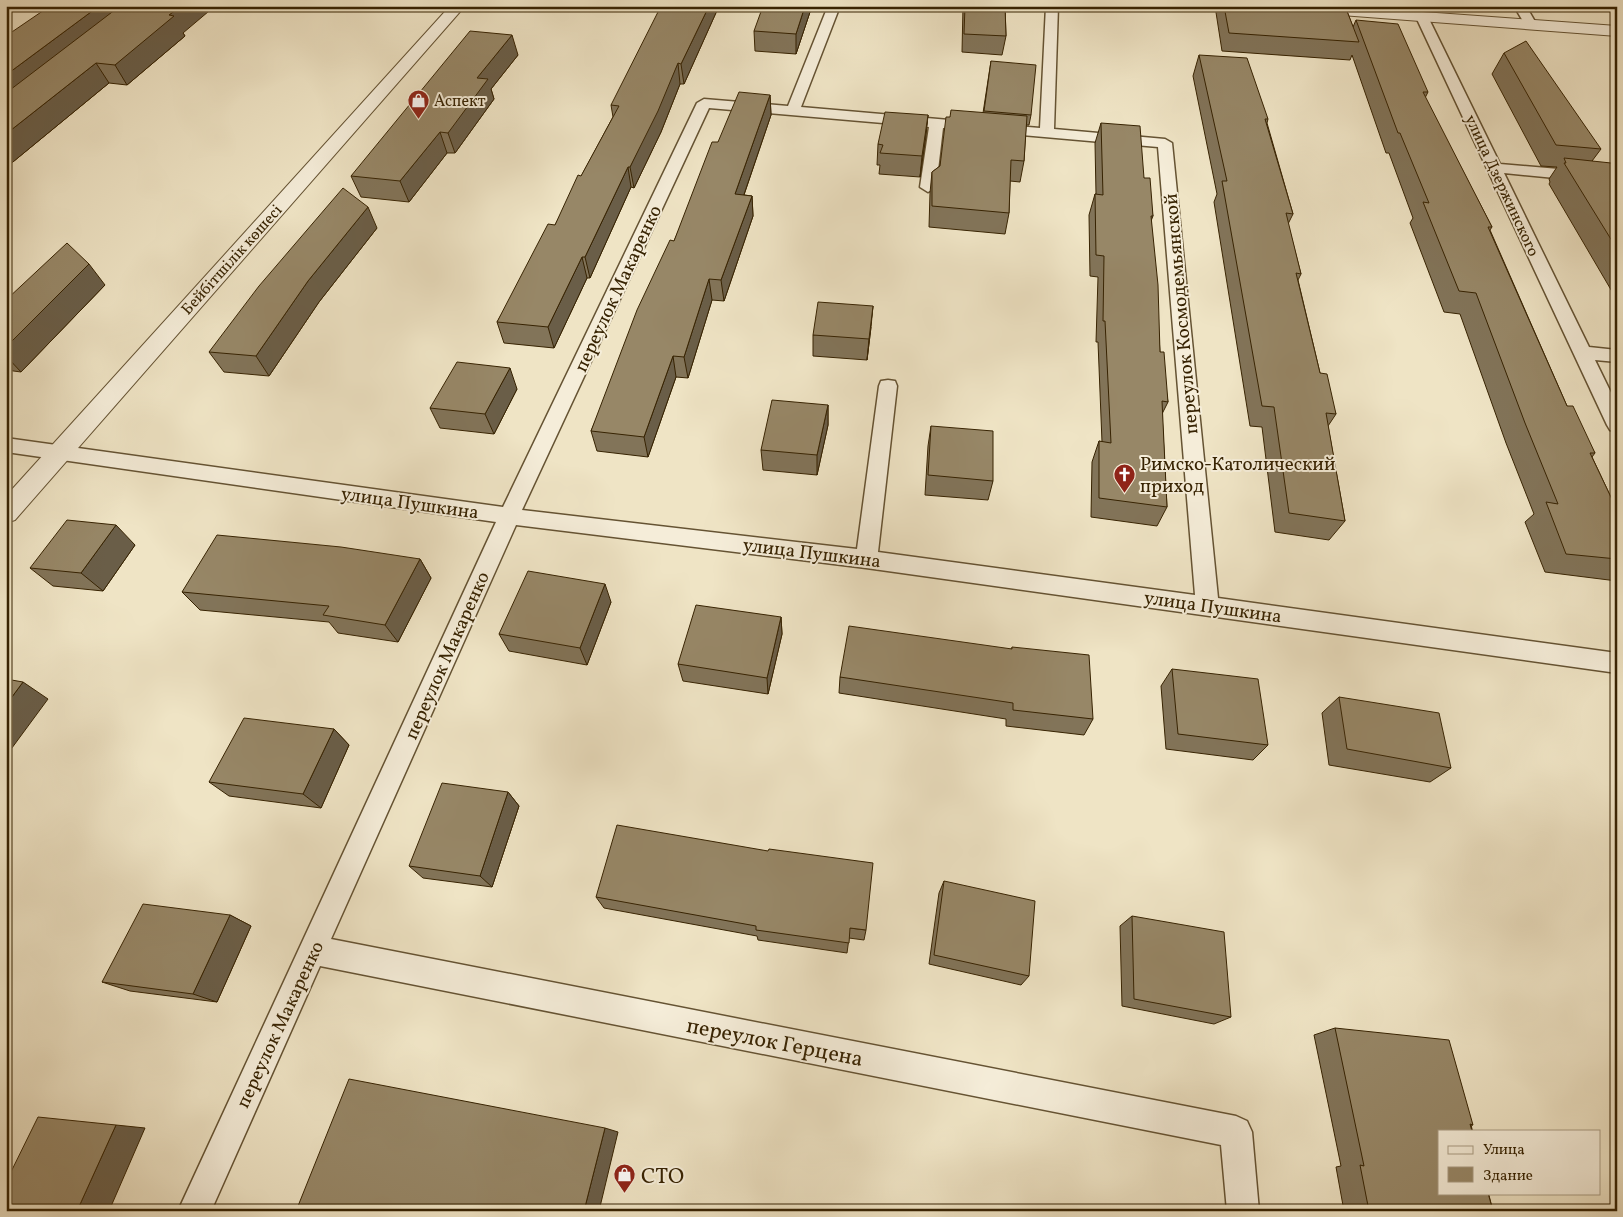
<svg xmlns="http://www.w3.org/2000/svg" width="1623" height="1217" font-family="Vollkorn,serif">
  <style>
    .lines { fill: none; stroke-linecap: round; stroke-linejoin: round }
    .lane-casing { stroke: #655333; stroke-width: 3 }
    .street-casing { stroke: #655333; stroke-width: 2 }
    .lane { fill: #f5edd9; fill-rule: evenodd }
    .street { fill: #f5edd9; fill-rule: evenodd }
    .wall { fill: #827459; stroke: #372302 }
    .shaded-wall { fill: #6a5e48; stroke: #372302 }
    .building { fill: #978767; stroke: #372302 }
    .labels { text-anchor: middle; stroke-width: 4; stroke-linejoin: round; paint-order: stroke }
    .far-poi-label { font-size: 16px; fill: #372302; stroke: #f5edd9; text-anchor: start }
    .far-street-label { font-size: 16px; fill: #372302; stroke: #f5edd9 }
    .street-label { font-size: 19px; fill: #372302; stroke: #f5edd9 }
    .poi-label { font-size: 19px; fill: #372302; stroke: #f5edd9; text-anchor: start }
    .near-street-label { font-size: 22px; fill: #372302; stroke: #f5edd9 }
    .near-poi-label { font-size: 22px; fill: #372302; stroke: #f5edd9; text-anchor: start }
  </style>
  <rect width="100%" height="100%" fill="#efe4c5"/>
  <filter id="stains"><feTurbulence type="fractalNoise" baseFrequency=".004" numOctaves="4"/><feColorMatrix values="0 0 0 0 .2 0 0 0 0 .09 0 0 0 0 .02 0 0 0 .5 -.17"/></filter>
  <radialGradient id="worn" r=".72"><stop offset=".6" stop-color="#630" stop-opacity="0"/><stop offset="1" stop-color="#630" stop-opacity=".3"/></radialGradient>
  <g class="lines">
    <defs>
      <path id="lane" d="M828,6H840L801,107L1040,128L1046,6H1058L1054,129L1165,139L1172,143L1218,598L1617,653V673L866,568L516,525L331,939L1236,1116L1247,1121L1252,1132L1259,1211H1227L1221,1145L320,966L211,1211H178L496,522L6,452V438L503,507L697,103L704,99L788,106ZM709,108L929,127L920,187L928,192L936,187L943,128L1158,147L1195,595L878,552L897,386L895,381L888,380L881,381L879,386L857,549L522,510Z
        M1514,6H1526L1537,25L1535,28H1527Z
        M1422,13L1428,17L1500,164L1617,174V184L1504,173L1589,347L1617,350V362L1595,360L1617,405V432L1610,430L1607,425L1416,17Z"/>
      <path id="street" d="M450,6H465L15,520L6,523V496Z
        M1268,6H1340L1617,26V36L1275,10Z"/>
    </defs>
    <use href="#lane" class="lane-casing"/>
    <use href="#street" class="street-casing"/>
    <use href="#lane" class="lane"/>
    <use href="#street" class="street"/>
  </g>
  <path class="wall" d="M719,6L684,84H680L661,132L634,188L631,187L590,278H587L554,348L504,343L497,322L555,225L613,117L611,105Z
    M812,6L796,54L755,51L754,31Z
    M963,6H1005L1006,36L1002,55L962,52Z
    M1215,6H1345L1353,27L1356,20L1428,92L1425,98L1492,227L1490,230L1567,406L1595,453L1592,457L1617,510V581L1545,572L1525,522L1534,514L1506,443L1460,314L1444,312L1410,223L1413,218L1389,153H1386L1352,55L1350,60L1222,51Z
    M183,33L185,36L127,85L109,83L8,166H6V36Z
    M1504,53L1601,149L1592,161L1617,171V300L1549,184L1550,182L1549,179L1557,167L1541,166L1492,74Z
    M518,55L491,89L494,99L455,153H447L409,202L361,197L351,176Z
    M1199,55L1268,119L1267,123L1293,214L1288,224L1301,274L1298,280L1320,373L1336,414L1328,426L1345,521L1329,540L1275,532L1262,427L1250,426L1214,202L1217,194L1193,76Z
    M991,61L1031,115L1029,125H1026L1024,161L1020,182L1010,181L1009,213L1005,234L929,227L930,193L932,172L940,166L950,117L983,113Z
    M770,95L771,115L744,195L752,196L753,216L724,301L712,300L688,378L676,377L648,457L597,451L591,431L674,241L718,142Z
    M928,115L920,177L879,174L880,165H877L878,144Z
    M1101,123L1144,178L1153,216L1151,221L1160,352L1168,402L1162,414L1167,507L1157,526L1091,517L1092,462L1099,441L1102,442L1098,342H1096L1098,277L1090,276L1089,215L1095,194H1096L1095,143Z
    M377,228L319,302L269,376L224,372L209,352Z
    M105,285L21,372L6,370V300Z
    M871,327L867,360L813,356V335Z
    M517,389L494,434L440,428L430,408Z
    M828,405V425L817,475L763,470L761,450Z
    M931,426L993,481L988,500L925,495L928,446Z
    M135,545L103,591L53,586L30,568Z
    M420,559L431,578L398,642L338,633L329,622L200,610L182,592Z
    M611,602L587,665L509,651L499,634Z
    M781,617L782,634L768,694L683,681L678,664Z
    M1012,647L1093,719L1084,735L1006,726V719L839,693L840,677L1012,649Z
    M1172,669L1268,745L1253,760L1166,749L1161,686Z
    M1339,697L1451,768L1430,782L1329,765L1322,713Z
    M334,729L349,745L321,808L229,796L209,782Z
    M508,792L519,806L492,887L423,878L409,866Z
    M944,881L1029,976L1021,985L929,964L939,893Z
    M596,897L866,930L864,940L849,938L847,953L758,940L757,936L604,908Z
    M230,915L251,926L217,1002L130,991L102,982Z
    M1132,916L1231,1017L1214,1024L1122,1006L1120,926Z
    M1335,1028L1473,1125H1471L1493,1211H1344L1336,1167L1341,1166L1314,1035Z"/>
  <path class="shaded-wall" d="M99,6H137L6,106V75Z
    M181,6H215L183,33L185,36L127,85L115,65L169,15Z
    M709,6H719L684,84L681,64Z
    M805,6H812L796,54V34Z
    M512,35L518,55L491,89L494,99L455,153L448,133L477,78Z
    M96,63L109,83L8,166L6,163V134Z
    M678,63L680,84L661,132L634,188L630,167Z
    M770,95L771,115L737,215L735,194Z
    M928,115L926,136L920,177L922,156Z
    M440,132L447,153L409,202L400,181Z
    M628,167L631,187L590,278L585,257Z
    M752,196L753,216L724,301L721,280Z
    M368,207L377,228L319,302L269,376L256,356L308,281Z
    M582,257L587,278L554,348L548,327Z
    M89,264L105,285L21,372L6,356V347Z
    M709,279L712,300L688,378L684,357Z
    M873,306L871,327L867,360L869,339Z
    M673,356L676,377L648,457L644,437Z
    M510,368L517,389L494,434L485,414Z
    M828,405V425L817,475V455Z
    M116,525L135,545L103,591L81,573Z
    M420,559L431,578L398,642L385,625Z
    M605,584L611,602L587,665L580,648Z
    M781,617L782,634L768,694L767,678Z
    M23,682L48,699L6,756V705Z
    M334,729L349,745L321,808L303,794Z
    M508,792L519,806L492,887L480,876Z
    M230,915L251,926L217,1002L193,994Z
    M116,1125L145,1128L109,1211H77Z
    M605,1128L618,1132L599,1211H584Z"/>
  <path class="building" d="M50,6H99L6,75V36Z
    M120,6H181L169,15L174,16L115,65L96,63L6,134V93Z
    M661,6H709L681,64L678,63L658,111L630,167H628L585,257H582L548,327L497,322L548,224L555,225L578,175L581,176L619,106L611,105Z
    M763,6H805L796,34L754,31Z
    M965,6H1005L1006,36L964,34Z
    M1224,6H1345L1359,42L1229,33Z
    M1356,20L1398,24L1428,92H1423L1492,227H1488L1567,406H1573L1595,453H1590L1617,510V559L1566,554L1546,502L1558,504L1525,423L1476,293L1459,291L1423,202L1429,203L1400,133H1398Z
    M470,31L512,35L477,78L488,79L448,133L440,132L400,181L351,176Z
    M1526,41L1601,149L1556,145L1504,53Z
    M1199,55L1247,58L1268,119H1265L1293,214L1286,213L1301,274L1296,273L1320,373L1327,374L1336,414L1326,413L1345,521L1289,513L1274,407L1262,406L1222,181H1227Z
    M991,61L1036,65L1031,115L984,111Z
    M739,92L770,95L735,194L752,196L721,280L709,279L684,357L673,356L644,437L591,431L637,310L670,240L674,241L712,142H718Z
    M951,110L1027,116L1024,161L1011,160L1009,213L932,206V172L940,166L946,117H950Z
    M885,112L928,115L922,156L880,153L883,145L878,144Z
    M1101,123L1140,126L1144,178H1150L1153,216H1151L1158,285L1160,352H1164L1168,402L1162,401L1167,507L1099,498V441L1111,443L1105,321H1103L1104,256L1096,255L1095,194L1103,195Z
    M1564,158L1611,163L1617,171V249L1564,163H1566Z
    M343,188L368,207L308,281L256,356L209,352L259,286Z
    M67,243L89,264L6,347V300Z
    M818,302L873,306L869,339L813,335Z
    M457,362L510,368L485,414L430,408Z
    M772,400L828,405L817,455L761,450Z
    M931,426L993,431V481L928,475Z
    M67,520L116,525L81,573L30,568Z
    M217,535L341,547L420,559L385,625L323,615L329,606L182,592Z
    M528,571L605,584L580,648L499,634Z
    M696,605L781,617L767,678L678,664Z
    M849,626L1012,649V647L1089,655L1093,719L1013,710V703L840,677Z
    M1172,669L1258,679L1268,745L1178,734Z
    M6,679L23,682L6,705Z
    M1339,697L1439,713L1451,768L1347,749Z
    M244,718L334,729L303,794L209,782Z
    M442,783L508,792L480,876L409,866Z
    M617,825L768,851L769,849L873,863L866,930L850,928L849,943L756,930V926L596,897Z
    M944,881L1035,901L1029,976L934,955Z
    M143,904L230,915L193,994L102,982Z
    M1132,916L1224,932L1231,1017L1134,999Z
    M1335,1028L1449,1040L1473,1125L1470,1124L1472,1131H1439V1193H1488L1493,1211H1369L1360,1165L1364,1166Z
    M349,1079L605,1128L584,1211H296Z
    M38,1117L116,1125L77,1211H6V1182Z"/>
  <defs>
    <symbol id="shop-pin" viewBox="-11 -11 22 30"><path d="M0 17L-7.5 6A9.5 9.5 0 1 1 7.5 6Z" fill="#8f2418" stroke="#f5edd9"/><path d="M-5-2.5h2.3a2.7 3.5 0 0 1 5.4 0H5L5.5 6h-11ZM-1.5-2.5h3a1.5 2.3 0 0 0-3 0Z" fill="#fff"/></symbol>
    <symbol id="church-pin" viewBox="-11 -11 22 30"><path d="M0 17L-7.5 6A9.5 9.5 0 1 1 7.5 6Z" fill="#8f2418" stroke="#f5edd9"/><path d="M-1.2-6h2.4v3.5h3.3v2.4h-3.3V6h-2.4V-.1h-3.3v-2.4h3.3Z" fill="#fff"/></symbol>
  </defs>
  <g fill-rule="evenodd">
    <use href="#shop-pin" x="406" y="88" width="25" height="34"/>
    <use href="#church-pin" x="1112" y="462" width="25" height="34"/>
    <use href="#shop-pin" x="612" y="1162" width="25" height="34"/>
  </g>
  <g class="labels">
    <g class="far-poi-label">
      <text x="434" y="106">Аспект</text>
    </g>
    <g class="far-street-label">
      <text transform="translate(1503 185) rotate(65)" y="6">улица Дзержинского</text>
      <text transform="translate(231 259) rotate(-48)" y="6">Бейбітшілік көшесі</text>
    </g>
    <g class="street-label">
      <text transform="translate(617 288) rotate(-65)" y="7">переулок Макаренко</text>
      <text transform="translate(1180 314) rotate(-95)" y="7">переулок Космодемьянской</text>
      <text transform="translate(410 502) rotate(8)" y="7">улица Пушкина</text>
      <text transform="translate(812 552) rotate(7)" y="7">улица Пушкина</text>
      <text transform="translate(1213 606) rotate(8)" y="7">улица Пушкина</text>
      <text transform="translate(446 655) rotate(-66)" y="7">переулок Макаренко</text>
      <text transform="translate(279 1024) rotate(-65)" y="7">переулок Макаренко</text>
    </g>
    <g class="poi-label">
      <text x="1140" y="470">Римско-Католический<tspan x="1140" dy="22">приход</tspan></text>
    </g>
    <g class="near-street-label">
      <text transform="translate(775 1041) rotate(11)" y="8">переулок Герцена</text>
    </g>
    <g class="near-poi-label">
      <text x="641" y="1183">СТО</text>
    </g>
  </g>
  <rect width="1623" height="1217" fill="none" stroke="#efe4c5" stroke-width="25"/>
  <rect x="8" y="8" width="1608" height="1202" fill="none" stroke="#372302" stroke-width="2.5"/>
  <rect x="12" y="12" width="1598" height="1192" fill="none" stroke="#372302"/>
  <rect x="1438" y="1130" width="162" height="65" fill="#f5edd9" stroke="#a99c83"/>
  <rect x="1448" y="1146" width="25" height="8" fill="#f5edd9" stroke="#a99c83"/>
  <text x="1483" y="1154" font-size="15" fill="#372302">Улица</text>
  <rect x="1448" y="1167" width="25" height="15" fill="#978767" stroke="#a99c83"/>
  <text x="1483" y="1180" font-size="15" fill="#372302">Здание</text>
  <rect width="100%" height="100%" filter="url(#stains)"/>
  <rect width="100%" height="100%" fill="url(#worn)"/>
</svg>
